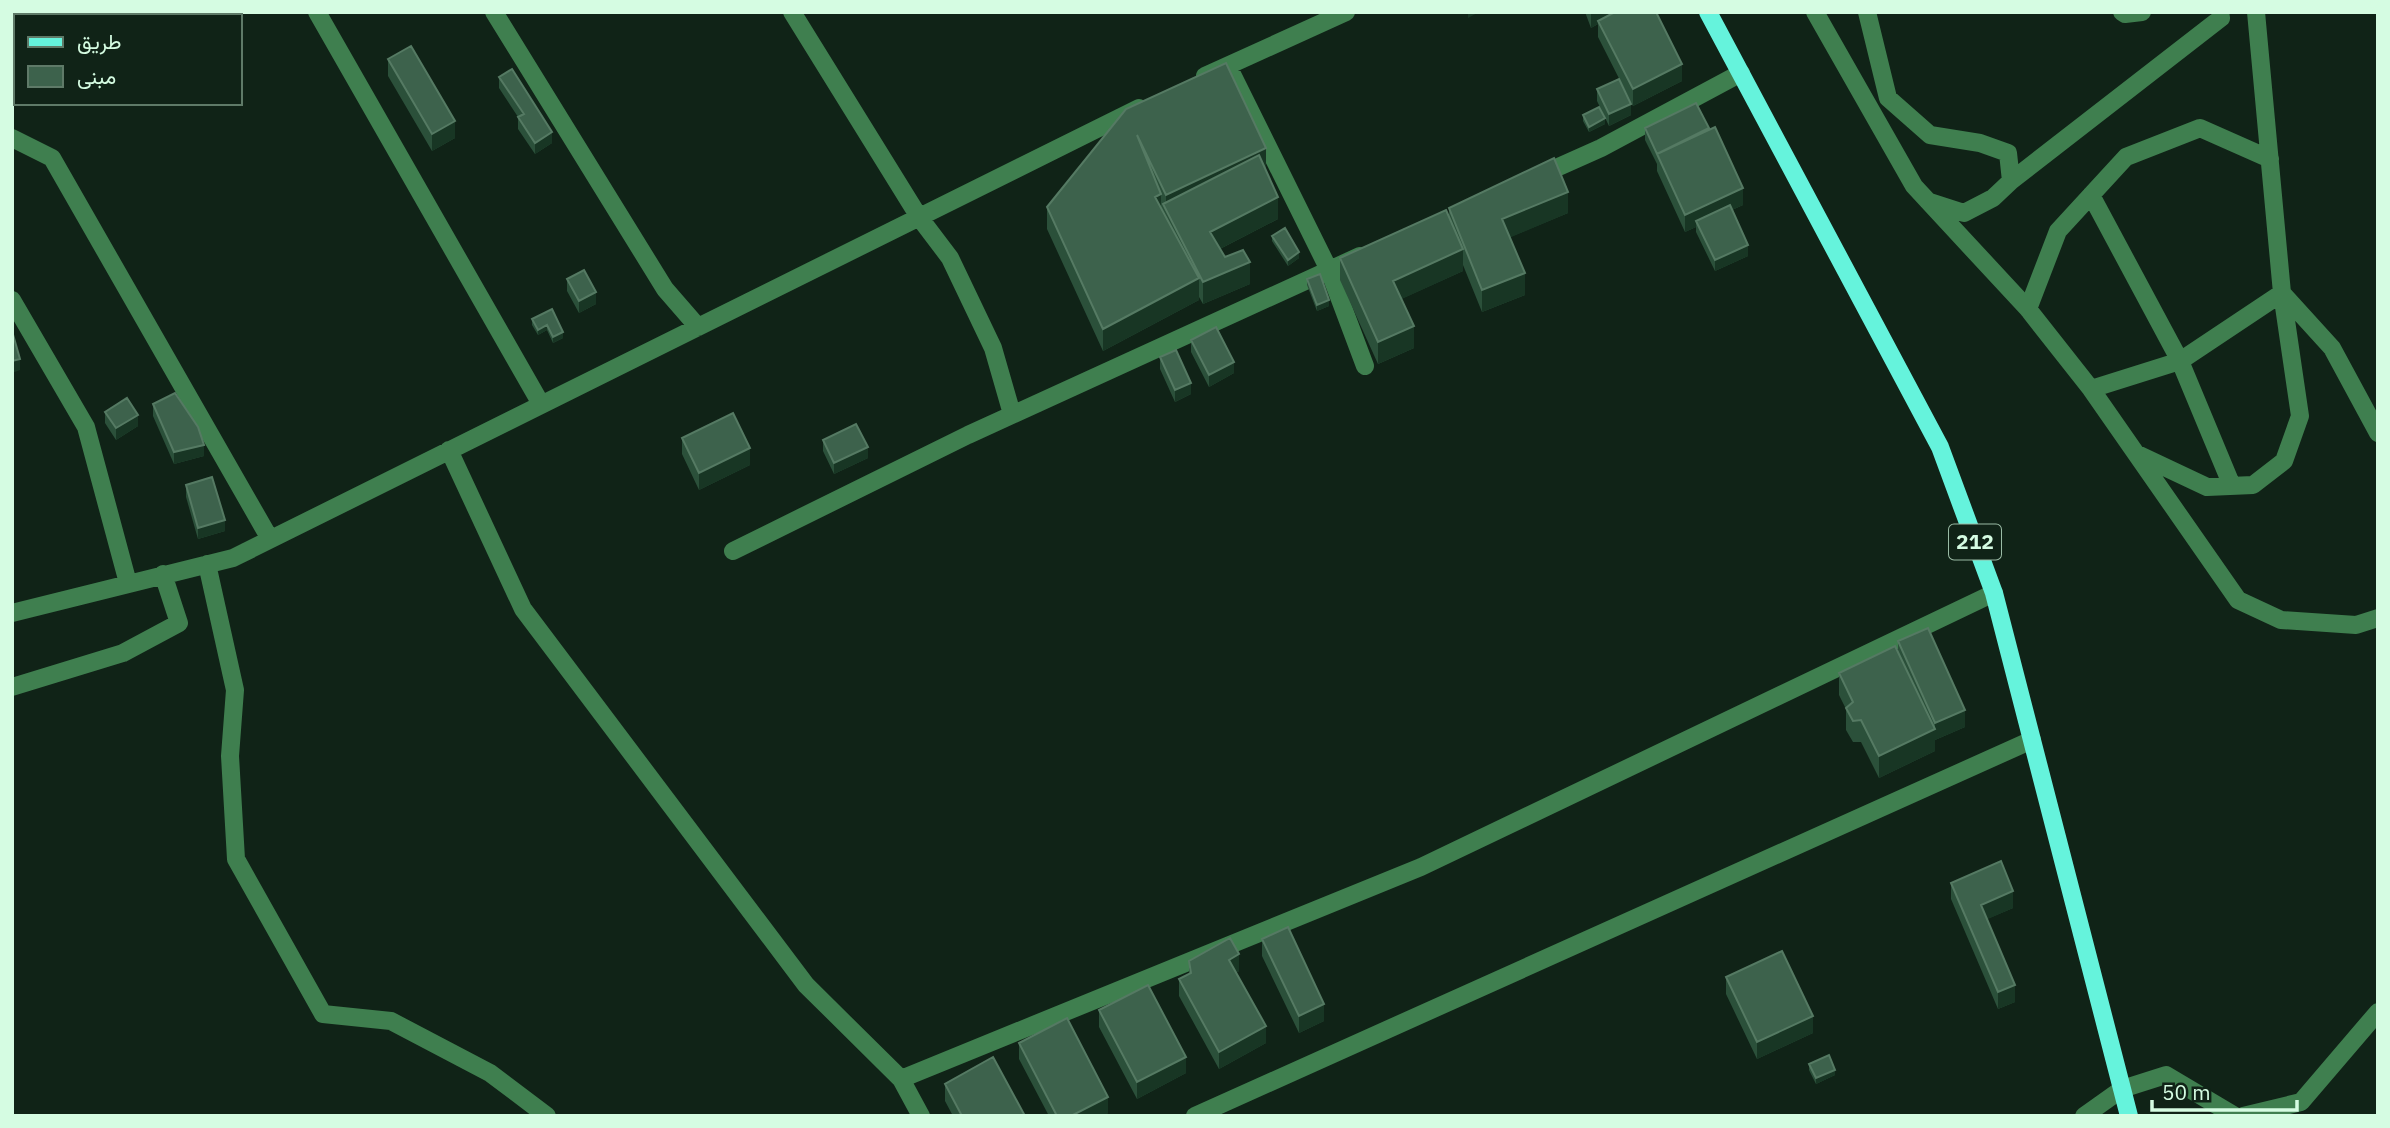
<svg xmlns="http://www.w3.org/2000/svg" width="2390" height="1128" font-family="'IBM Plex Sans',Vazirmatn,sans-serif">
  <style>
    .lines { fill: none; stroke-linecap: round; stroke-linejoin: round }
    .minor { stroke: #3f7f4f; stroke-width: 18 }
    .major { stroke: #65f3dc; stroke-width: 18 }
    .wall { fill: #2b503a }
    .shaded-wall { fill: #183624 }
    .building { fill: #3d624c; stroke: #557a63; stroke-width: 2 }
    .labels { text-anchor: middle; stroke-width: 5; stroke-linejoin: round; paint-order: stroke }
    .shield { fill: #102317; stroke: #9abba5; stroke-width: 2 }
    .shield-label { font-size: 21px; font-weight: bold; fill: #d5fce2 }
  </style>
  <rect width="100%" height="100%" fill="#102317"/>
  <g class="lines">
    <path class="minor" d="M317,12L541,404
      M494,12L665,289L698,327
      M792,12L919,217L950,258L993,348L1012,414
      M1815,12L1914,186L2028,309L2091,389L2238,600L2281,620L2356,625L2378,618
      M1867,12L1888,98L1930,135L1980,143L2008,153L2011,181L1993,198L1964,213L1930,202
      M2122,12L2125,14L2142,12
      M2256,12L2282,293L2332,348L2378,433
      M1228,66L1329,270L1365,366
      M1205,76L1346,12
      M12,138L52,158L270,539
      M1536,177L1601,148L1741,73
      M2011,181L2221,18L2220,12
      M2091,195L2180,361L2232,486
      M12,300L86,427L128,583
      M2028,309L2058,231L2126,157L2200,128L2270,159
      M2091,389L2180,361L2282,293L2300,416L2284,461L2253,485L2207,487L2137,454
      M449,450L523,609L806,985L901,1079L921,1116
      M733,551L968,435L1360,256
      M207,564L235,690L230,756L236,859L323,1014L391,1021L490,1073L547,1116
      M12,613L233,558L1139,108
      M12,687L123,653L179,623L163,574
      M901,1079L1421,867L1994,593
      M1195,1116L2032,740
      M2084,1116L2122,1089L2166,1075L2235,1116
      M2243,1116L2301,1102L2378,1012"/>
    <path class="major" d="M1708,12L1940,447L1994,593L2129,1116"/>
  </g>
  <path class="wall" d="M1585,12H1656L1682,81L1633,106L1598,37V24L1591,28Z
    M388,59L455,138L432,151L388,76Z
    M499,77L552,143L535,154L518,129V117L499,88Z
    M1597,89L1631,115L1609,126L1597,101Z
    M1126,109L1266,170L1278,219L1220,249L1225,257L1250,284L1203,304L1199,297V300L1103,351L1047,229V207Z
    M1583,115L1605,124L1589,132L1583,121Z
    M1645,128L1743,205L1732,210L1748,256L1715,271L1696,232V227L1685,232L1657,171V164L1645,140Z
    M1449,208L1568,213L1510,237L1525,295L1482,312L1463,265V271L1401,299L1414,348L1378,364L1340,280V258L1449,218Z
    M1272,236L1299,258L1288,266L1272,241Z
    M567,279L596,304L579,313L567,291Z
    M1307,279L1329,306L1317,311L1307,285Z
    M552,309L563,338L553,343L547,330L538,335L532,325V319Z
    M1191,340L1234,373L1209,387L1191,352Z
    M1160,357L1191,394L1175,402L1160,369Z
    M153,404L204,456L174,464L153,416Z
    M105,412L138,426L116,440L105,423Z
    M682,438L750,465L699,490L682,454Z
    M823,440L868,458L834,474L823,451Z
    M186,485L225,531L198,539L186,497Z
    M1898,641L1965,727L1935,740V751L1879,778L1861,742H1853L1846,730V709L1839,695V673L1898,652Z
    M1951,883L2013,908L1987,919L2015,1002L1998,1009L1951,899Z
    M1262,939L1324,1021L1299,1033L1262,956Z
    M1189,961L1239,971L1236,973L1266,1043L1219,1069L1179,996V979L1189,974Z
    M1726,977L1813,1033L1757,1059L1726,994Z
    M1099,1010L1186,1073L1137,1099L1099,1027Z
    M1019,1043L1108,1113L1103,1116H1049L1019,1059Z
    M1809,1064L1835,1075L1816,1084L1809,1070Z
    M945,1084L1025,1116H953L945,1101Z"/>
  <path class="shaded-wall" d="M1468,12H1479L1468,18Z
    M1591,12H1626L1598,21V24L1591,28Z
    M1682,64V81L1633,106V89Z
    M1631,104V115L1609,126V114Z
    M1605,118V124L1589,132V127Z
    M455,121V138L432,151V134Z
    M552,132V143L535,154V143Z
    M1266,148V170L1166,210V195Z
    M1743,188V205L1699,225L1696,221V227L1685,232V215Z
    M1568,192V213L1502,241V219Z
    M1161,194V215L1155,197Z
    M1278,197V219L1210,254V232Z
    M1748,245V256L1715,271V260Z
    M1463,249V271L1393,303V281Z
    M1299,252V258L1288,266V260Z
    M1250,262V284L1203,304V282Z
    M1525,273V295L1482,312V290Z
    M1199,278V300L1103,351V329Z
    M596,292V304L579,313V301Z
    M1329,300V306L1317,311V305Z
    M547,325V330L538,335V330Z
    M1414,326V348L1378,364V342Z
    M563,332V338L553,343V337Z
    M20,359V370L12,373V361Z
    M1234,362V373L1209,387V375Z
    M1191,383V394L1175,402V390Z
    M138,415V426L116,440V428Z
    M204,445V456L174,464V452Z
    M868,447V458L834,474V463Z
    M750,448V465L699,490V473Z
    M225,520V531L198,539V528Z
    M1965,710V727L1935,740V751L1879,778V756L1935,729V723Z
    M2013,891V908L1981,922V905Z
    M1239,954V971L1229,977V960Z
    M2015,985V1002L1998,1009V992Z
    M1324,1004V1021L1299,1033V1016Z
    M1813,1016V1033L1757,1059V1042Z
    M1266,1026V1043L1219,1069V1052Z
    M1186,1057V1073L1137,1099V1082Z
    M1835,1070V1075L1816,1084V1078Z
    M1108,1097V1113L1103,1116H1071Z"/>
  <path class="building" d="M1615,12H1656L1682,64L1633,89L1598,21Z
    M411,46L455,121L432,134L388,59Z
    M1226,63L1266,148L1166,195L1137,135L1161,194L1155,197L1199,278L1103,329L1047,207L1126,109Z
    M512,69L552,132L535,143L518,117L524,114L499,77Z
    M1619,79L1631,104L1609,114L1597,89Z
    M1696,103L1709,128L1657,154L1645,128Z
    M1599,107L1605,118L1589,127L1583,115Z
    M1715,127L1743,188L1685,215L1657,154Z
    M1259,155L1278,197L1210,232L1225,257L1243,250L1250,262L1203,282L1163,204Z
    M1554,158L1568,192L1502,219L1525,273L1482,290L1449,208Z
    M1730,205L1748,245L1715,260L1696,221Z
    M1446,210L1463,249L1393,281L1414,326L1378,342L1340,258Z
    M1285,228L1299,252L1288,260L1272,236Z
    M584,270L596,292L579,301L567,279Z
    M1320,274L1329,300L1317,305L1307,279Z
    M552,309L563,332L553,337L547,325L538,330L532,319Z
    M1216,327L1234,362L1209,375L1191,340Z
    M12,331L20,359L12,361Z
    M1176,350L1191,383L1175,390L1160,357Z
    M175,393L198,427L204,445L174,452L153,404Z
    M127,398L138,415L116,428L105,412Z
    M733,413L750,448L699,473L682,438Z
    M856,424L868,447L834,463L823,440Z
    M212,477L225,520L198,528L186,485Z
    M1928,628L1965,710L1935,723L1898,641Z
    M1895,646L1935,729L1879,756L1861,720L1853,721L1846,708L1853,702L1839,673Z
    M2001,861L2013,891L1981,905L2015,985L1998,992L1951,883Z
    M1288,927L1324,1004L1299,1016L1262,939Z
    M1230,938L1239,954L1229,960L1266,1026L1219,1052L1179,979L1191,973L1189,961Z
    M1782,951L1813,1016L1757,1042L1726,977Z
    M1148,985L1186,1057L1137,1082L1099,1010Z
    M1067,1018L1108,1097L1071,1116H1057L1019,1043Z
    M1829,1055L1835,1070L1816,1078L1809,1064Z
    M993,1057L1025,1116H962L945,1084Z"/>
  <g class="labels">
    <rect class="shield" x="1949" y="524.5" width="52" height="35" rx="5"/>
    <g class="shield-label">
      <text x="1975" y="549">212</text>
    </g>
  </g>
  <rect width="2390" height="1128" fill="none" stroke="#d5fce2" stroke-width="28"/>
  <rect x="14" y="14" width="228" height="91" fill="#102317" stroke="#5f7a68" stroke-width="2"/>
  <rect x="28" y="37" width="35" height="10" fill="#65f3dc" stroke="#5f7a68" stroke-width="2"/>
  <text x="77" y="49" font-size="21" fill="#d5fce2">طريق</text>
  <rect x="28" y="66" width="35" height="21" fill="#3d624c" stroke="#5f7a68" stroke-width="2"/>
  <text x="77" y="84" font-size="21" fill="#d5fce2">مبنى</text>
  <path d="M2152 1100v10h145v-10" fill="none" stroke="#d5fce2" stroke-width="3.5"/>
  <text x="2162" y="1100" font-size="21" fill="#d5fce2" stroke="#102317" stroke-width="5" paint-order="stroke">50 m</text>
</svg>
